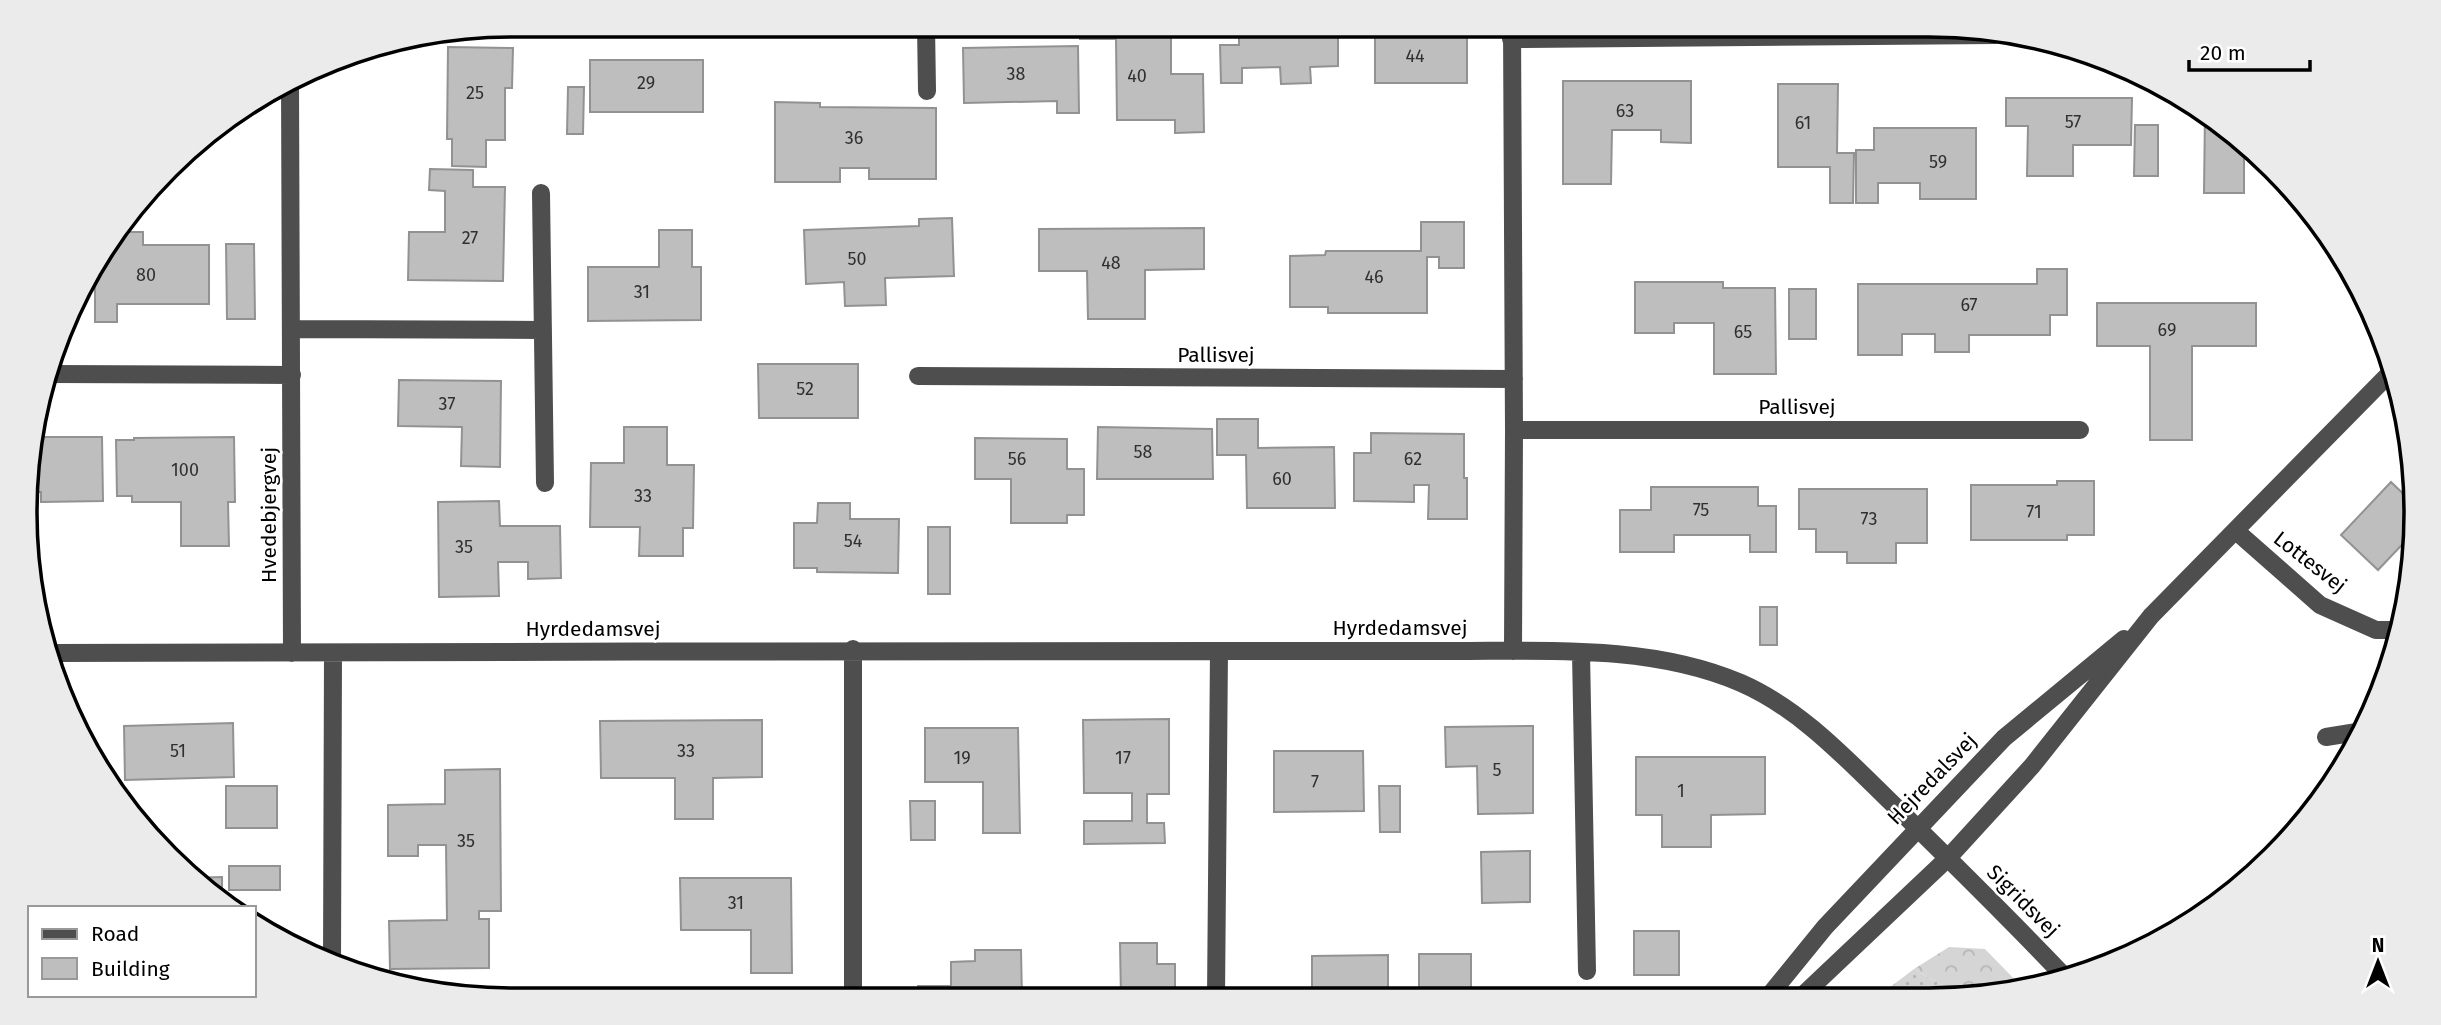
<svg xmlns="http://www.w3.org/2000/svg" width="2441" height="1025" font-family="'Fira Sans',sans-serif">
  <style>
    .grass { fill: url(#grass-dots) }
    .forest { fill: url(#forest-crowns) }
    .building { fill: #bebebe; stroke: #929292; stroke-width: 2 }
    .lines { fill: none; stroke-linecap: round; stroke-linejoin: round }
    .minor { stroke: #4e4e4e; stroke-width: 18 }
    .labels { text-anchor: middle; stroke-width: 5; stroke-linejoin: round; paint-order: stroke }
    .number-label { font-size: 18px; fill: #303030 }
    .street-label { font-size: 21px; fill: #000; stroke: #fff }
    .rim { fill: none; stroke: #000; stroke-width: 3.5 }
  </style>
  <defs>
    <pattern id="grass-dots" width="8" height="8" patternUnits="userSpaceOnUse" patternTransform="scale(1.75)"><rect width="8" height="8" fill="#d5d5d5"/><path d="M2 2h.1M6 6h.1" fill="none" stroke="#b5b5b5" stroke-width="1.8" stroke-linecap="round"/></pattern>
    <pattern id="forest-crowns" width="20" height="18" patternUnits="userSpaceOnUse" patternTransform="scale(1.75)"><rect width="20" height="18" fill="#d5d5d5"/><path d="M2 6a3 3 0 1 1 6 0M12 15a3 3 0 1 1 6 0" fill="none" stroke="#b5b5b5"/></pattern>
  </defs>
  <rect width="100%" height="100%" fill="#fff"/>
  <path class="grass" d="M1914,969L1961,996L1877,997Z"/>
  <path class="forest" d="M1949,947L1985,949L2023,988L1993,996H1961L1914,969Z"/>
  <path class="building" d="M1080,25H1171V74H1203L1204,132L1175,133V120H1117L1116,39H1080Z
    M1239,25H1338V66L1310,67L1311,83L1281,84L1280,67L1242,68V83H1221L1220,45H1239Z
    M1375,25H1467V83H1375Z
    M1078,46L1079,113H1057V101L964,103L963,48Z
    M448,47L513,48L512,88H505V140H486V167L452,166V139H447Z
    M590,60H703V112H590Z
    M1563,81H1691V143L1661,142V130H1612L1611,184H1563Z
    M1778,84H1838L1837,153H1854L1853,203H1830V167H1778Z
    M568,87H584L583,134H567Z
    M2006,98H2132L2131,145H2073V176H2027L2028,126H2006Z
    M775,102L820,103V107L936,108V179H869V168H840V182H775Z
    M2205,113L2251,146L2260,156H2244V193H2204Z
    M2135,125H2158V176H2134Z
    M1874,128H1976V199H1920V183H1878V203H1856V150H1874Z
    M430,169L473,170V187H505L503,281L408,280L409,232H445V191L429,190Z
    M952,218L954,276L885,278L886,305L845,306L844,282L806,284L804,230L919,226V219Z
    M1421,222H1464V268H1439V257H1427V313H1328V307H1290V256L1325,255L1326,251H1421Z
    M1204,228V269L1145,270V319H1088L1087,271H1039V229Z
    M659,230H692V267H701V320L588,321V267H659Z
    M120,232H143V245H209V304H117V322H95V262Z
    M226,244H254L255,319H227Z
    M2037,269H2067V315H2050V335H1969V352H1935V334H1902V355H1858V284H2037Z
    M1635,282H1723V288H1775L1776,374H1714V323H1674V333H1635Z
    M1789,289H1816V339H1789Z
    M2097,303H2256V346H2192V440H2150V346H2097Z
    M758,364H858V418H759Z
    M399,380L501,381L500,467L461,466L462,427L398,426Z
    M1217,419H1258V448L1334,447L1335,508H1247L1246,455H1217Z
    M624,427H667V465H694L693,528H683V556H639L640,527H590L591,463H624Z
    M1098,427L1212,429L1213,479H1097Z
    M1371,433L1464,434V478H1467V519H1428L1429,485H1414V502L1354,501V453H1371Z
    M32,437H102L103,501L41,502V492H26Z
    M234,437L235,502H228L229,546H181V502H132V496H117L116,440H134V438Z
    M975,438L1067,439V469H1084V515H1067V523H1011V479H975Z
    M2057,481H2094V535H2067V540H1971V485H2057Z
    M2391,482L2415,505L2414,532L2378,570L2341,535Z
    M1651,487H1758V506H1776V552H1750V535H1674V552H1620V510H1651Z
    M1799,489H1927V543H1896V563H1847V552H1816V529H1799Z
    M499,501L500,526H560L561,578L528,579V562H498L499,596L439,597L438,502Z
    M818,503H850V519H899L898,573L817,572V568H794V523H817Z
    M928,527H950V594H928Z
    M1760,607H1777V645H1760Z
    M1169,719V794H1147V823H1164L1165,843L1084,844V821H1132V793H1084L1083,720Z
    M762,720V777L713,778V819H675V778H601L600,721Z
    M233,723L234,777L125,780L124,726Z
    M1533,726V813L1478,814L1477,766L1446,767L1445,727Z
    M925,728H1018L1020,833H983V782H925Z
    M1274,751H1363L1364,811L1274,812Z
    M1636,757H1765V814L1711,815V847H1662V815H1636Z
    M500,769L501,911H479V919H489V968L390,969L389,921L447,920L446,845H418V856H388V805L445,804V770Z
    M226,786H277V828H226Z
    M1379,786H1400V832H1380Z
    M910,801H935V840H911Z
    M1530,851V902L1482,903L1481,852Z
    M229,866H280V890H229Z
    M222,877V902L189,878Z
    M680,878H791L792,973H751V930H681Z
    M1634,931H1679V975H1634Z
    M1120,943H1157V964H1175V999H1121Z
    M975,950H1021L1022,999H918V986H951V962L975,961Z
    M1419,954H1471V993L1419,994Z
    M1388,955V998H1275V993L1312,992V956Z
    M695,998H815V1000H695Z"/>
  <g class="lines">
    <path class="minor" d="M926,25L927,91
      M1512,25L1514,430L1513,651
      M1511,39L1995,35
      M290,80L292,653
      M541,193L545,483
      M291,329L543,330
      M50,374L292,375
      M918,376L1514,379
      M1514,430H2080
      M2236,531L2320,605L2376,630H2400
      M853,649V1000
      M51,653C441,653 830,650 1220,651C1298,651 1377,651 1455,651C1549,651 1653,645 1741,683C1803,710 1851,764 1899,810C1955,865 2011,920 2065,977
      M1581,653L1587,971
      M2326,737L2357,732
      M332,964L333,653
      M1768,997L1825,927L2004,738L2124,639
      M1801,997L1948,858L2032,766L2151,616L2394,369
      M1216,998L1219,651"/>
  </g>
  <g class="labels">
    <g class="number-label">
      <text x="1415" y="62">44</text>
      <text x="1016" y="80">38</text>
      <text x="1137" y="82">40</text>
      <text x="646" y="89">29</text>
      <text x="475" y="99">25</text>
      <text x="1625" y="117">63</text>
      <text x="2073" y="128">57</text>
      <text x="1803" y="129">61</text>
      <text x="854" y="144">36</text>
      <text x="1938" y="168">59</text>
      <text x="470" y="244">27</text>
      <text x="857" y="265">50</text>
      <text x="1111" y="269">48</text>
      <text x="146" y="281">80</text>
      <text x="1374" y="283">46</text>
      <text x="642" y="298">31</text>
      <text x="1969" y="311">67</text>
      <text x="2167" y="336">69</text>
      <text x="1743" y="338">65</text>
      <text x="805" y="395">52</text>
      <text x="447" y="410">37</text>
      <text x="1143" y="458">58</text>
      <text x="1017" y="465">56</text>
      <text x="1413" y="465">62</text>
      <text x="185" y="476">100</text>
      <text x="1282" y="485">60</text>
      <text x="643" y="502">33</text>
      <text x="1701" y="516">75</text>
      <text x="2034" y="518">71</text>
      <text x="1869" y="525">73</text>
      <text x="853" y="547">54</text>
      <text x="464" y="553">35</text>
      <text x="178" y="757">51</text>
      <text x="686" y="757">33</text>
      <text x="962" y="764">19</text>
      <text x="1123" y="764">17</text>
      <text x="1497" y="776">5</text>
      <text x="1315" y="788">7</text>
      <text x="1681" y="797">1</text>
      <text x="466" y="847">35</text>
      <text x="736" y="909">31</text>
    </g>
    <g class="street-label">
      <text x="1216" y="362">Pallisvej</text>
      <text x="1797" y="414">Pallisvej</text>
      <text transform="translate(269 515) rotate(-90)" y="7">Hvedebjergvej</text>
      <text transform="translate(2310 562) rotate(38)" y="7">Lottesvej</text>
      <text x="1400" y="635">Hyrdedamsvej</text>
      <text x="593" y="636">Hyrdedamsvej</text>
      <text transform="translate(1932 779) rotate(-46)" y="7">Hejredalsvej</text>
      <text transform="translate(2023 901) rotate(45)" y="7">Sigridsvej</text>
    </g>
  </g>
  <path d="M0 0H2441V1025H0ZM512 37H1929A475 475 0 0 1 2404 512V513A475 475 0 0 1 1929 988H512A475 475 0 0 1 37 513V512A475 475 0 0 1 512 37Z" fill="#ebebeb" fill-rule="evenodd"/>
  <path class="rim" d="M512 37H1929A475 475 0 0 1 2404 512V513A475 475 0 0 1 1929 988H512A475 475 0 0 1 37 513V512A475 475 0 0 1 512 37Z"/>
  <rect x="28" y="906" width="228" height="91" fill="#ffffff" stroke="#999999" stroke-width="2"/>
  <rect x="42" y="929" width="35" height="10" fill="#4e4e4e" stroke="#999999" stroke-width="2"/>
  <text x="91" y="941" font-size="21" fill="#000000">Road</text>
  <rect x="42" y="958" width="35" height="21" fill="#bebebe" stroke="#999999" stroke-width="2"/>
  <text x="91" y="976" font-size="21" fill="#000000">Building</text>
  <g transform="translate(2378 962)" stroke="#ffffff" stroke-width="5" paint-order="stroke">
  <path d="M0-5L12 26L0 18L-12 26Z" fill="#000000"/>
  <text y="-10" font-size="19" font-weight="bold" text-anchor="middle" fill="#000000">N</text>
  </g>
  <path d="M2189 60v10h121v-10" fill="none" stroke="#000000" stroke-width="3.5"/>
  <text x="2200" y="60" font-size="21" fill="#000000" stroke="#ffffff" stroke-width="5" paint-order="stroke">20 m</text>
</svg>
